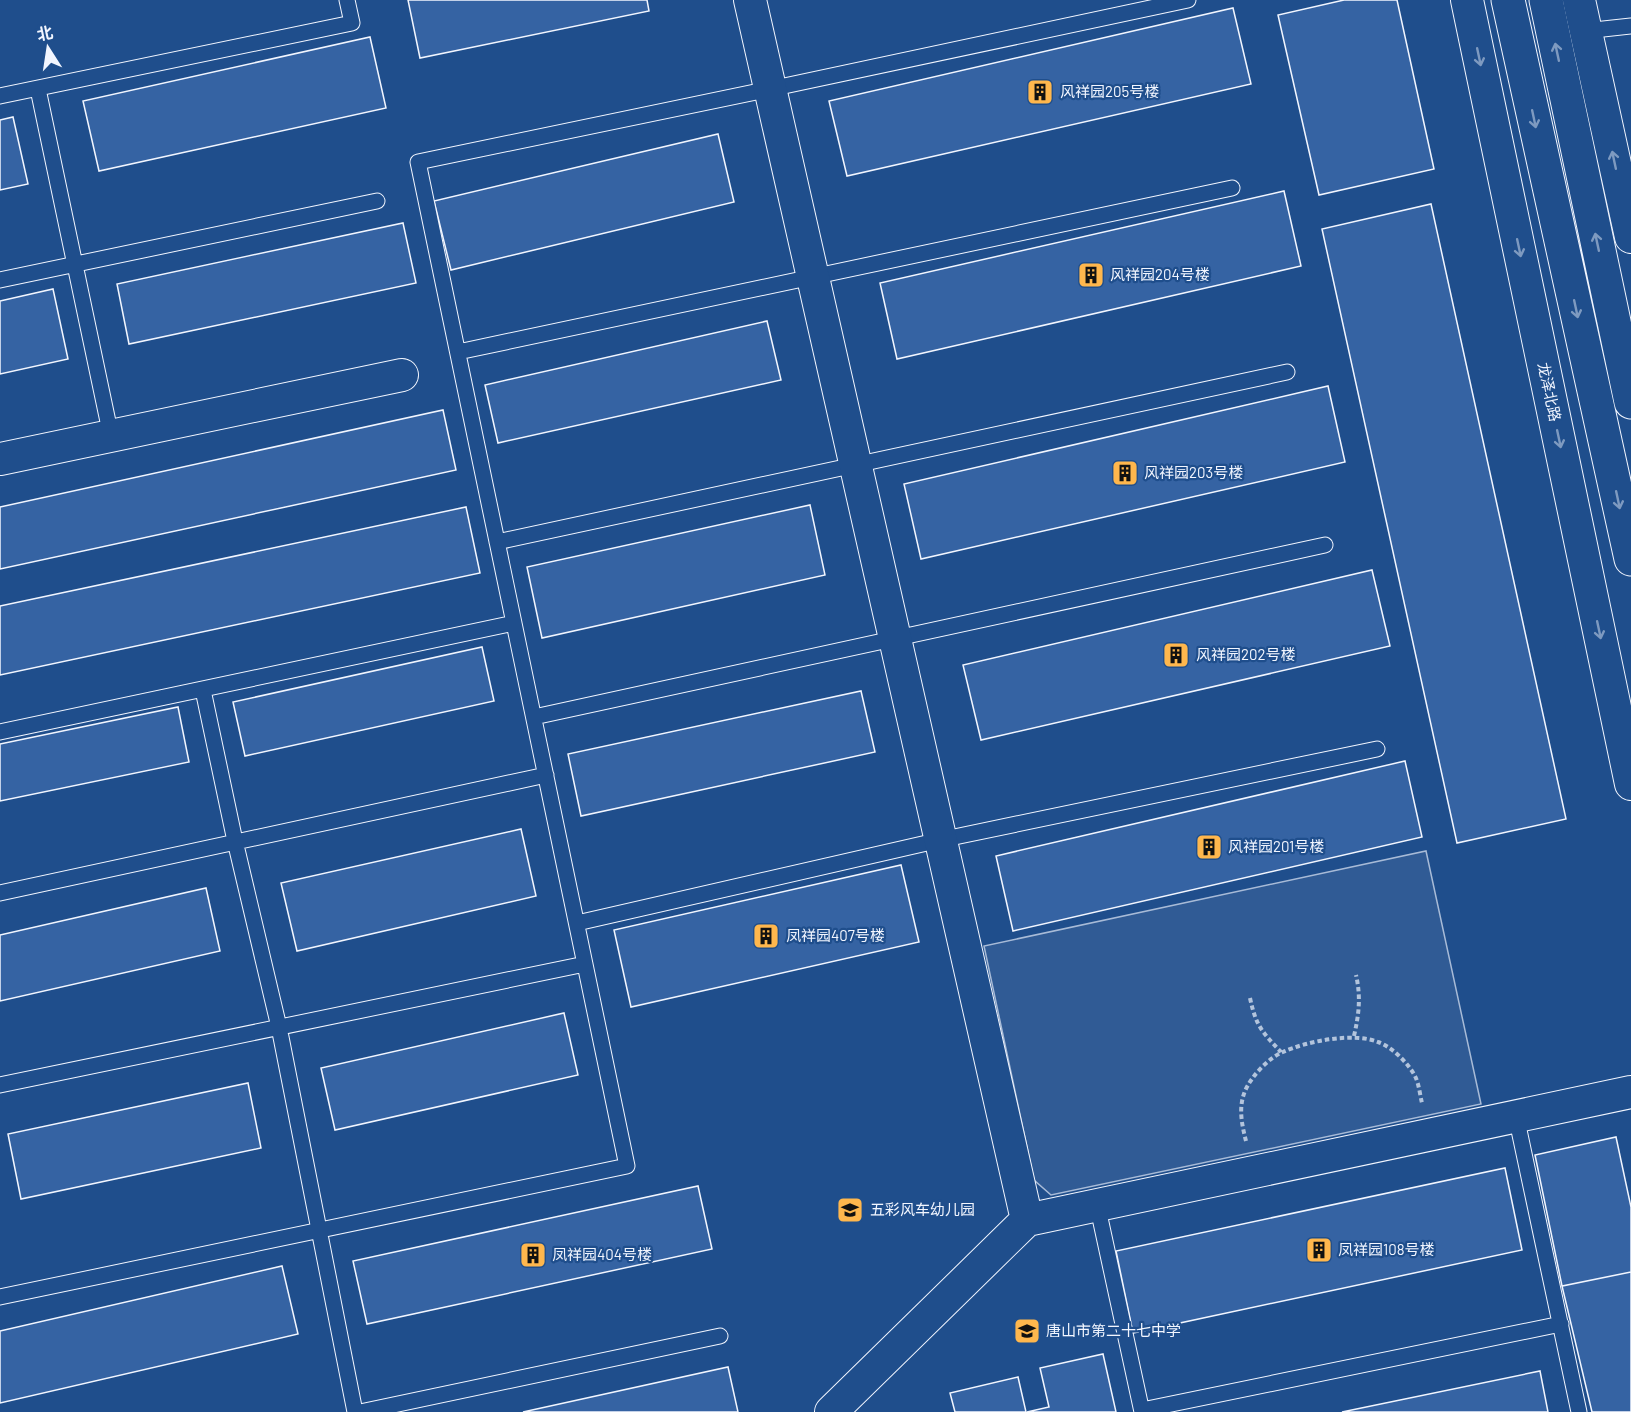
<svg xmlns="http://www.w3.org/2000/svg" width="1631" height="1412" font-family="Barlow,'Noto Sans SC',sans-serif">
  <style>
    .built { fill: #305b95; stroke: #a8bbd7; stroke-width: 1.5 }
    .building { fill: #3563a3; stroke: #f2f6ff; stroke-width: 1.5 }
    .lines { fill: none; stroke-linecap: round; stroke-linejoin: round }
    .service-casing { stroke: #f2f6ff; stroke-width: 17 }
    .minor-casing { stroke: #f2f6ff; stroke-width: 34 }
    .secondary-casing { stroke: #f2f6ff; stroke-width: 35 }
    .path { stroke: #b3c4dc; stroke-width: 4; stroke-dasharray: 4.5 3; stroke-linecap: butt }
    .service { stroke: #1f4e8c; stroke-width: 15 }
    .minor { stroke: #1f4e8c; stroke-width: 32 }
    .secondary { stroke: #1f4e8c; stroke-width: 33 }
    .oneway { stroke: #7e9ac0 }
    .labels { text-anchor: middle; stroke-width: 4.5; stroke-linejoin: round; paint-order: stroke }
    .poi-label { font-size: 15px; fill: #f2f6ff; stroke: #1f4e8c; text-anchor: start }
    .street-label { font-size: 15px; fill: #f2f6ff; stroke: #1f4e8c }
  </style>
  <rect width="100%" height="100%" fill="#1f4e8c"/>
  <path class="built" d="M1426,851L1481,1104L1051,1195L1034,1180L984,946Z"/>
  <path class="building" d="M408,0H647L649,11L420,58Z
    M1344,0H1397L1434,169L1319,195L1278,15Z
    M1233,8L1251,84L847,176L829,101Z
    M370,37L386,108L99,171L83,101Z
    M13,117L28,184L0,190V120Z
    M718,134L734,202L451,270L434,201Z
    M1284,191L1301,266L897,359L880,283Z
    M1431,204L1566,819L1457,843L1322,229Z
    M403,223L416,283L129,344L117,284Z
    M53,289L68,359L0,374V301Z
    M767,321L781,380L498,443L485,385Z
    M1328,386L1345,462L921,559L904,484Z
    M443,410L456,470L0,569V507Z
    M810,505L825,575L542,638L527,567Z
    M466,507L480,573L0,675V606Z
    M1372,570L1390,646L981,740L963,665Z
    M482,647L494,701L245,756L233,702Z
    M861,691L875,752L581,816L568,754Z
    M178,707L189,762L0,801V744Z
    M1405,761L1422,837L1013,931L996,856Z
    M521,829L536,896L297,951L281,883Z
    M901,865L919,942L631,1007L614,930Z
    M206,888L220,951L0,1001V935Z
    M564,1013L578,1075L335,1130L321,1068Z
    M248,1083L261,1148L21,1199L8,1134Z
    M1616,1137L1631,1207V1272L1562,1286L1535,1155Z
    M1505,1168L1522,1250L1133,1333L1116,1251Z
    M698,1186L712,1249L367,1324L353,1261Z
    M282,1266L298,1334L0,1403V1331Z
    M1631,1272V1412H1592L1562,1286Z
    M1103,1354L1116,1412H1027L1049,1407L1040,1368Z
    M728,1367L738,1412H523Z
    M1540,1371L1548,1412H1342Z
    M1018,1377L1026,1412H955L950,1393Z"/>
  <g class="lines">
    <defs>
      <path id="service" d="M1585,31L1631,26
        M38,89L111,436
        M0,96L352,23L347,0
        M0,280L377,201
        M458,352L1232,188
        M497,542L1287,372
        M203,690L235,841L279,1027L355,1412
        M534,717L1325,545
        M0,732L514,623
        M0,893L546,775
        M577,923L940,840L1377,749
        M0,1085L585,964
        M1516,1116L1579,1412
        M1097,1204L1142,1412
        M0,1297L627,1166L418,162L770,89L1188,0
        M1142,1410L1561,1324
        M360,1412L720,1336"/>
      <path id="minor" d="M750,0L1027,1220
        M1467,0L1631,784
        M1579,0L1631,237
        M0,459L402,375
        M831,1412L1027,1220L1631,1092"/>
      <path id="secondary" d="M1508,0L1631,559
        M1546,0L1631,402"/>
    </defs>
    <use href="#service" class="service-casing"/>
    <use href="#minor" class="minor-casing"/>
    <use href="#secondary" class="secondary-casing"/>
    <path class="path" d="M1250,998C1256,1026 1262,1032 1281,1052
      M1354,1036C1359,1014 1361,997 1356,975
      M1246,1141C1242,1125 1238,1108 1245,1091C1251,1077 1268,1058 1283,1052C1307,1041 1354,1032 1378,1042C1392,1047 1408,1063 1415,1076C1419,1084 1420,1095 1422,1103"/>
    <use href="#service" class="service"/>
    <use href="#minor" class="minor"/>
    <use href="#secondary" class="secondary"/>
  </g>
  <defs><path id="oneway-shaft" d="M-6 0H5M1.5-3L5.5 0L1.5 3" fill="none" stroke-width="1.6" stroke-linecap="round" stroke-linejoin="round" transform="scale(1.5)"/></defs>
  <g class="oneway">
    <use href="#oneway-shaft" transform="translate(1557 52) rotate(-102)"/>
    <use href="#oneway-shaft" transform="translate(1479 57) rotate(78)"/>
    <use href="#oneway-shaft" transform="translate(1534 119) rotate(78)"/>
    <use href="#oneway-shaft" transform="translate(1614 160) rotate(-102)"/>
    <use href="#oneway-shaft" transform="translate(1597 242) rotate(-102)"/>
    <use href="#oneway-shaft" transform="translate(1519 248) rotate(78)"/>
    <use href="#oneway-shaft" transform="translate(1576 309) rotate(78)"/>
    <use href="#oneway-shaft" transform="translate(1559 439) rotate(78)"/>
    <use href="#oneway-shaft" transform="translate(1618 500) rotate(78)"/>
    <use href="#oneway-shaft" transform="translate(1599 630) rotate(78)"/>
  </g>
  <defs>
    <symbol id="building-square" viewBox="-11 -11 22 22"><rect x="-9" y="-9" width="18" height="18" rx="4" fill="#ffb74d" stroke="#1f4e8c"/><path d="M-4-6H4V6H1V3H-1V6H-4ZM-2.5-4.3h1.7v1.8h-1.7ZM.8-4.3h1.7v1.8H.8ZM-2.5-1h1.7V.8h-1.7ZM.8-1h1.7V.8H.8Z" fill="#111"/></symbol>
    <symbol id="school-square" viewBox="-11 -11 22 22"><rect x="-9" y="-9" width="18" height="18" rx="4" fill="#ffb74d" stroke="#1f4e8c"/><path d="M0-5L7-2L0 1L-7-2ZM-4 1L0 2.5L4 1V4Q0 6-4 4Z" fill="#111"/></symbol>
  </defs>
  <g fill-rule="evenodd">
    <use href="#building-square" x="1025" y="77" width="30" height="30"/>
    <use href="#building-square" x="1076" y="260" width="30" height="30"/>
    <use href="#building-square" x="1110" y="458" width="30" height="30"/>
    <use href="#building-square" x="1161" y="640" width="30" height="30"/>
    <use href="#building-square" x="1194" y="832" width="30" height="30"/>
    <use href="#building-square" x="751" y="921" width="30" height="30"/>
    <use href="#school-square" x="835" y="1195" width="30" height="30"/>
    <use href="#building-square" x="1304" y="1235" width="30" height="30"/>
    <use href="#building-square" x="518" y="1240" width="30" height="30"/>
    <use href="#school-square" x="1012" y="1316" width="30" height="30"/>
  </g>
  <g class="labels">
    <g class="poi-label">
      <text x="1060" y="97">风祥园205号楼</text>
      <text x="1110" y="280">风祥园204号楼</text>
      <text x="1144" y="478">风祥园203号楼</text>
      <text x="1196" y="660">风祥园202号楼</text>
      <text x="1228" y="852">风祥园201号楼</text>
      <text x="786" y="941">凤祥园407号楼</text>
      <text x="870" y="1215">五彩风车幼儿园</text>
      <text x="1338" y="1255">凤祥园108号楼</text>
      <text x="552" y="1260">凤祥园404号楼</text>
      <text x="1046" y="1336">唐山市第二十七中学</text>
    </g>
    <g class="street-label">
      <text transform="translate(1549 392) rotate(78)" y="5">龙泽北路</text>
    </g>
  </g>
  <g transform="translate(48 48) rotate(348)" stroke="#1f4e8c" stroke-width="4.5" paint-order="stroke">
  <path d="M0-4.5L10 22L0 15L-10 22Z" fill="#f2f6ff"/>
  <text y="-9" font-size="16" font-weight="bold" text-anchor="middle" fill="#f2f6ff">北</text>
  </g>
</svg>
